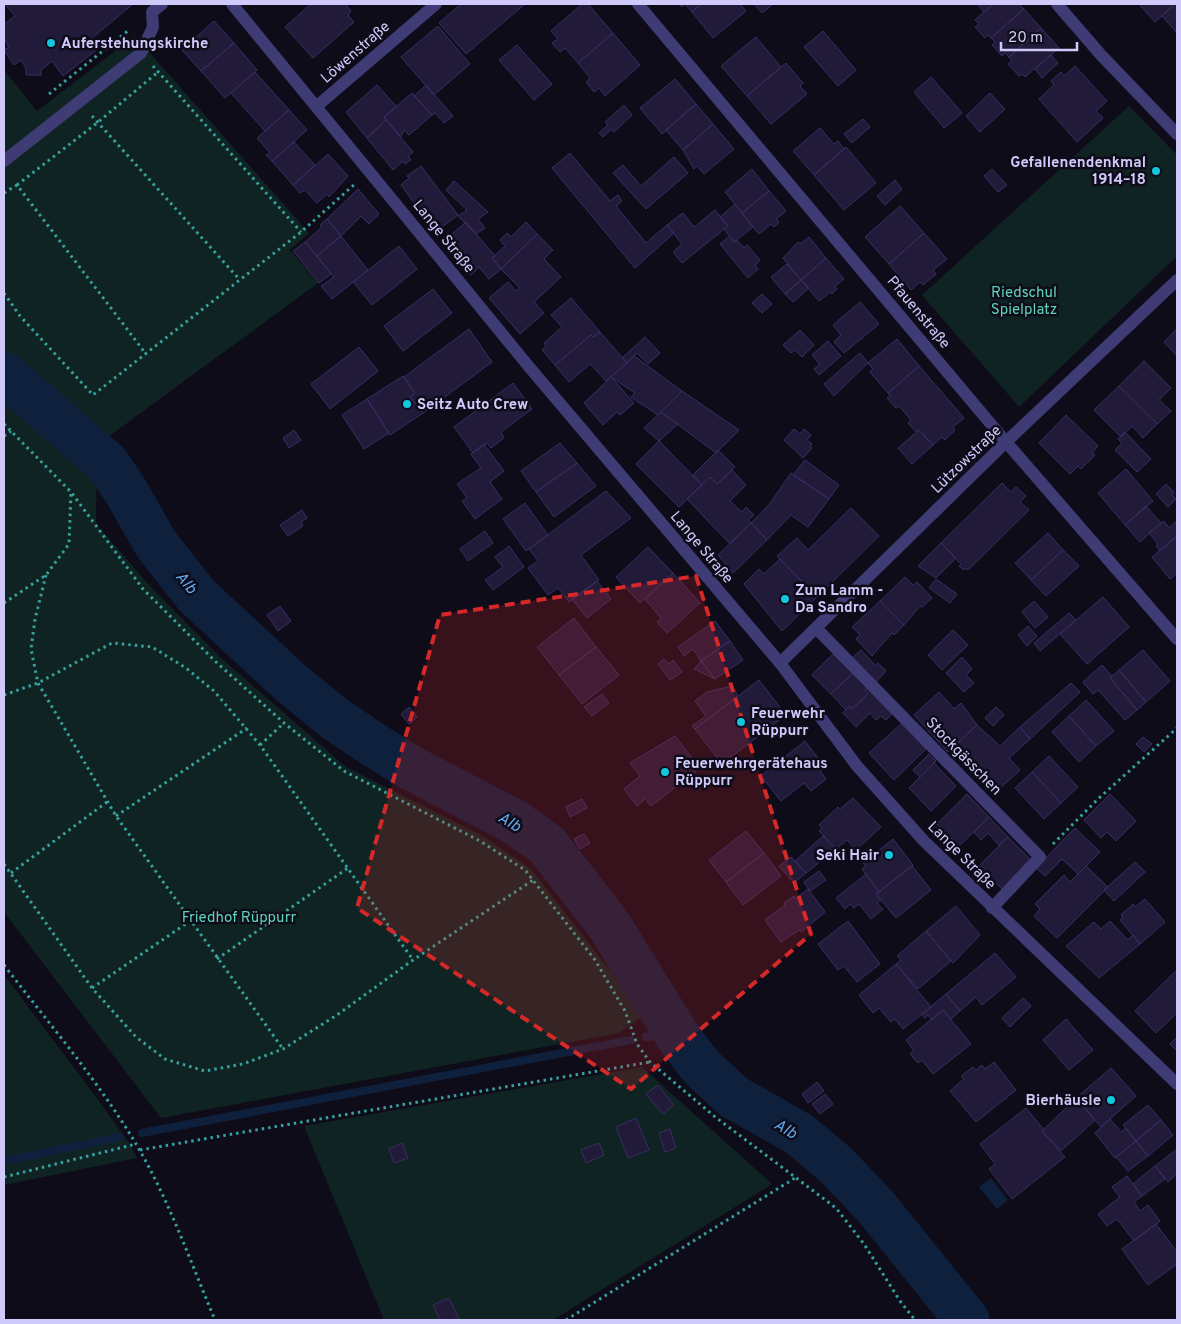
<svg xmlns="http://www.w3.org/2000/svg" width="1181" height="1324" font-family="Overpass,sans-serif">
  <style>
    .green { fill: #102323 }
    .water { fill: #0f203c }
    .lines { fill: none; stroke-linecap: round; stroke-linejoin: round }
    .stream { stroke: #0f203c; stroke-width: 8 }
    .river { stroke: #0f203c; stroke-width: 45 }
    .building { fill: #211a39; stroke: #392e64 }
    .path { stroke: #36a29e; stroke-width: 3; stroke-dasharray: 2.5 4; stroke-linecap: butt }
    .service { stroke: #3e3b75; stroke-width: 12 }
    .minor { stroke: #3e3b75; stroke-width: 12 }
    .marked { fill: #d62828; fill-opacity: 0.2; stroke: #d62828; stroke-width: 4; stroke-dasharray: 10 6; stroke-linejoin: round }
    .poi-dot { fill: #12c6de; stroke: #0f0c1a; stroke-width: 2 }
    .labels { text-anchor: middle; stroke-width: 5; stroke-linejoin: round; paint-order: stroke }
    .poi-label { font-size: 15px; font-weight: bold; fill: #d0cafb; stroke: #0f0c1a; text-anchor: start }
    .street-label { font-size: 15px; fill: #d0cafb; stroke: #0f0c1a }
    .park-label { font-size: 15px; fill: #5dd3b8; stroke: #0f0c1a }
    .water-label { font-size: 16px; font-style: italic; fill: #60acf2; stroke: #0f0c1a }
  </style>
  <rect width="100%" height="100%" fill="#0f0c1a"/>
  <path class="green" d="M135,36L309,233L290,250L318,283L97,445L96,524L149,585L221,658L346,767L483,836L531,869L637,1005L642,1017L619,1033L161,1118L4,912V70L37,111Z
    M1129,106L1177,155V256L1019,407L922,295Z
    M4,975L96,1097L129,1143L137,1158L4,1185Z
    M642,1067L772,1184L553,1320H384L304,1126Z"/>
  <path class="water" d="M991,1178L1008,1200L997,1209L979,1187Z"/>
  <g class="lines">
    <path class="stream" d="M646,1037L677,1035
      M142,1133L631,1040
      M4,1161L120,1137"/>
    <path class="river" d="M4,374L107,463L127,493L156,544L197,596L291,683L334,718L374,745L413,769L513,821L547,845L609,925L677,1035L702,1068L734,1097L799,1134L836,1165L876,1207L967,1320"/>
  </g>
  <path class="building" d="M5,4H133L92,38L99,48L63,76L52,61L41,70V75H26V68L21,60L14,65L4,50L9,47L4,39V24L15,16Z
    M311,4H345L351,11L348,15L354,22L313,58L285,27Z
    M461,4H525L466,54L439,23Z
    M582,4H588L613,33L578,63L565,48L560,52L552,43L558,39L551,31Z
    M679,4H701L692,12L685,4L682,7Z
    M701,4H740L746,11L713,38L692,12Z
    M754,4H773L762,13Z
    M977,4H993L984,12Z
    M993,4H1019L1024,9L991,38L988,35L985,38L975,27L979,24L975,20Z
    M1139,4H1175L1155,22Z
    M1175,4H1177V33L1162,16Z
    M1024,9L1041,28L1009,57L1005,53L1002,56L992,45L995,42L991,38Z
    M214,21L234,43L201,71L182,50Z
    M438,26L470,64L434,95L401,57Z
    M1041,28L1059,48L1025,77L1022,74L1019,76L1008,64L1012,61L1009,57Z
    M823,31L856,70L838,86L804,47Z
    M613,33L640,65L605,96L599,88L594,92L586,82L590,78L578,63Z
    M756,37L781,67L747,96L721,66Z
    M234,43L257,70L225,98L201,71Z
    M517,45L552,84L534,100L499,60Z
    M1051,55L1058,63L1042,78L1035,69Z
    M786,63L803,83L800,86L807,94L771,124L747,96Z
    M1075,66L1107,101L1096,111L1103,118L1077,142L1039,99L1054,85L1051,81L1061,72L1064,76Z
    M255,72L289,110L265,131L231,93Z
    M931,77L962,113L944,128L914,92Z
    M675,79L696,104L662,134L640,108Z
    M377,85L397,107L384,117L386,120L367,138L346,112Z
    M426,85L453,116L444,123L435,113L432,115L414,96Z
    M412,93L432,115L409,135L404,130L401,137L384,117Z
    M990,93L1005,109L980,132L966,116Z
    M696,104L713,124L683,150L666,130Z
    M624,105L632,115L614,132L612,129L603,137L599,133L608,125L605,122Z
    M289,110L307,130L272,161L266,155L270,153L257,138Z
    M863,119L870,127L852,143L844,134Z
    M386,120L413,152L408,156L411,160L405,164L403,161L393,170L367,138Z
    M713,124L734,149L704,174L697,166L694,169L683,150Z
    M820,128L834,144L838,141L844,149L814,175L793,151Z
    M294,142L315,165L293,185L272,161Z
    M846,147L876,183L844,210L814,175Z
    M570,153L610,201L618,195L622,201L616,206L646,243L667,225L674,233L635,268L552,168Z
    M328,154L348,176L329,197L327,194L317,203L305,190L300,193L293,185Z
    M674,157L688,173L646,209L613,173L623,165L641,186Z
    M421,166L458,215L435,232L401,185L409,178L407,176Z
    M752,169L769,191L742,213L725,192Z
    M992,169L1007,185L998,192L984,176Z
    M895,180L902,189L885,205L877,196Z
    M454,181L488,212L478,219L485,228L476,234L458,216L467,210L446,190Z
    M358,189L379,214L369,224L361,216L341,236L327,219Z
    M769,191L786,211L776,219L779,222L774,227L771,224L759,234L742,213Z
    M735,204L753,227L734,242L724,229L728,226L720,217Z
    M900,206L924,233L889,264L865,237Z
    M715,210L728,226L682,263L673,252L682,244L667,225L683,213L694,227Z
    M327,219L341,236L317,256L305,242L322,227L320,225Z
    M466,222L495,256L492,258L501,269L489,279L479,267L471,275L443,242Z
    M526,222L537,234L501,269L492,258L505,246L500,240L507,233L511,237Z
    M924,233L947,259L933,270L936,274L923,285L920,282L911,290L889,264Z
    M537,234L553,250L544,259L561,277L534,302L544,313L520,334L489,298L508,282L516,291L520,288L501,269Z
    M341,236L368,270L332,299L321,286L334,277L317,256Z
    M730,236L734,242L737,240L744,248L747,245L760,260L755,265L758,269L748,278L720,244Z
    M809,237L826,258L801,280L783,258L798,242L800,244Z
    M305,242L331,274L319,283L293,251Z
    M399,246L417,269L372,305L353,282Z
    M826,258L844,279L835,286L837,289L832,294L830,292L819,301L801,280Z
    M787,264L801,280L785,294L771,277Z
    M801,280L809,288L793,302L785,294Z
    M433,289L452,313L403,351L384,326Z
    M762,294L772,304L762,313L752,303Z
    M571,298L600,332L593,337L591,335L555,365L542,350L546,346L544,343L562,327L551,315Z
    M860,302L879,324L844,353L834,342L841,335L833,325Z
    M469,329L492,362L423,413L410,397L415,393L404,377Z
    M1177,329V356L1164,342Z
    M800,330L814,345L802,357L795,350L791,353L783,345Z
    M600,332L627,363L606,381L590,364L569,382L555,365L591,335L593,337Z
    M645,337L660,353L648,364L637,353L627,363L622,358Z
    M897,339L919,366L888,393L870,372L873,369L868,363Z
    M828,341L841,356L819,375L814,369L820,364L812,355Z
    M359,347L378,371L330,409L311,384Z
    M860,353L868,363L834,396L824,384Z
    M634,356L682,391L658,415L631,397L635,393L611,377Z
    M1144,361L1171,388L1159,400L1171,411L1157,424L1119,386Z
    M919,366L964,418L953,427L955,430L945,440L942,437L933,445L919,430L916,432L908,423L911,420L899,406L896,408L887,398L890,395L888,393Z
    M403,376L415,393L410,397L423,413L390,435L367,399Z
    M611,377L634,403L620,415L617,412L603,425L584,403Z
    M513,383L532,409L501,432L504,438L491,448L487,443L473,453L454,427Z
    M1119,386L1157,424L1143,438L1132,426L1121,437L1094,410Z
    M682,391L739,430L716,453L661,412Z
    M367,399L389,433L364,449L342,415Z
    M661,412L678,424L659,441L644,428Z
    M1066,415L1098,446L1092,453L1095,455L1081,469L1078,466L1070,474L1039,443Z
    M794,429L800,434L804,429L811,435L807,440L812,444L810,446L812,448L803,458L784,440Z
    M294,430L301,440L289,448L283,438Z
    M919,430L933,445L912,464L898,448Z
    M1125,432L1151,459L1137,472L1115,450L1122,443L1118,439Z
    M659,441L702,485L679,507L636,464Z
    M560,443L577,463L536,492L521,471Z
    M484,444L504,471L490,482L502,499L475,519L462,501L467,498L457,484L481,468L471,454Z
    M718,450L735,467L717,484L710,477L702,485L693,475Z
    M805,460L839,485L829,499L793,475Z
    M577,463L596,486L554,517L536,492Z
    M1126,469L1153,501L1125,525L1098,493Z
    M732,470L746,485L730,501L742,512L746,507L754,515L748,520L751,523L730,544L687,499L710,477L717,484Z
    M791,473L829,499L808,527L791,515L767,540L751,523L769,505Z
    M1002,483L1011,492L1016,487L1026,496L1020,502L1029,510L968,570L966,568L964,570L959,566L961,564L941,543Z
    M1166,484L1174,492L1172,495L1176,499L1168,507L1156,494Z
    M606,491L631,518L581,555L599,580L569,602L558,588L548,595L528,568L538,561L529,549Z
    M525,503L548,535L526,551L503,519Z
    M1146,506L1161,523L1140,542L1125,525Z
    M851,508L879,536L817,597L777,556L797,538L808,550Z
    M302,510L307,518L301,522L303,526L288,536L280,525Z
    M1164,521L1169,528L1177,521V536L1160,551L1156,546L1158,544L1149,533Z
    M751,523L767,540L733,573L718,555Z
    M485,531L493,543L468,561L460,549Z
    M1048,533L1063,550L1031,580L1015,563Z
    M1177,536V573L1170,579L1152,557Z
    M941,543L956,558L936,578L918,566Z
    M509,546L524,567L493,590L485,580L503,567L495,557Z
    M648,547L673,573L640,603L616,577Z
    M1063,550L1079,566L1046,596L1031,580Z
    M780,559L817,597L782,631L744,584L759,569L764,574Z
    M673,573L700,603L667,633L657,622L661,618L645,599Z
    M905,577L913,585L917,582L932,598L922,607L920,606L904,625L880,601Z
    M936,579L957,594L950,603L929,588Z
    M597,581L611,599L587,618L572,599Z
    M1103,597L1129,627L1087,664L1060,634Z
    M880,601L904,625L894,635L892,633L872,656L856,639L860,635L852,627Z
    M1034,601L1048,617L1035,628L1022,612Z
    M280,606L291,621L278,631L267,615Z
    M1069,613L1076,620L1040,651L1034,643Z
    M574,618L596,647L559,675L537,647Z
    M715,621L730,641L701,661L693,649L684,656L678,647Z
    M1028,626L1037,636L1027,646L1018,635Z
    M953,630L968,645L942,670L928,655Z
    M730,641L743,660L715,679L701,661Z
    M596,647L619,675L582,704L559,675Z
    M861,650L876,666L878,663L886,671L876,682L852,658Z
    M1143,650L1170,681L1146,702L1119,670Z
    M833,654L853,673L831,694L812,675Z
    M962,657L972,669L966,675L974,683L964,692L946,673Z
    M664,659L669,664L673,660L682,672L670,680L658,664Z
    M701,661L715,679L694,669Z
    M1102,665L1112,676L1110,678L1137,710L1125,720L1098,690L1093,694L1083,682Z
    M1119,670L1146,702L1137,710L1110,678Z
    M853,673L867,688L865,691L868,694L852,709L850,706L846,710L831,694Z
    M759,680L786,715L722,764L695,729Z
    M1071,683L1080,692L1030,739L1020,727Z
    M732,686L738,696L695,729L692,726L706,716L695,701L707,692Z
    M867,688L892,714L886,720L881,716L876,720L870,713L856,727L843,713L850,706L852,709L868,694L865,691Z
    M939,692L954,709L961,703L977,725L948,752L914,715Z
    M602,694L609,703L592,716L584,707Z
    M1086,700L1114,731L1096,746L1069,716Z
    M409,707L417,717L409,724L401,714Z
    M996,707L1004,715L993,726L985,718Z
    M1069,716L1096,746L1079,762L1052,732Z
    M902,723L926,749L894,780L869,753Z
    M977,725L1000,746L1020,727L1030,739L1009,758L1020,770L996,792L953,747Z
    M675,736L700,768L651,806L645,799L637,806L624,789L640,776L630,763Z
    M1143,737L1152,744L1144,752L1136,744Z
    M805,741L825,767L820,771L826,779L811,791L804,783L781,801L761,776Z
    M929,754L936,761L920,777L913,770Z
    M1049,756L1078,787L1061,803L1032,772Z
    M934,763L956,786L931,811L909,788Z
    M1032,772L1061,803L1044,819L1015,788Z
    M967,794L989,817L959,846L937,824Z
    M1110,794L1136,821L1116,841L1107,832L1101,838L1084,820Z
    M853,798L881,827L856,850L847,840L836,849L819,831L822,828L819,825L838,807L840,809Z
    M582,799L587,808L570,817L566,807Z
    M989,817L1008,837L999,845L988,833L981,840L974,832Z
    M1075,828L1100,852L1078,874L1062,859L1045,876L1036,868Z
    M746,831L764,853L726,882L709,860Z
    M584,834L590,843L580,849L574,839Z
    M823,836L836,849L806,873L795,861Z
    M1008,837L1030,859L1002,889L979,866Z
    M893,839L913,865L879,892L862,869L866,866L863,863Z
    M764,853L781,876L743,905L726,882Z
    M791,857L806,873L794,883L779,866Z
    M1135,862L1145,872L1114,901L1104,890Z
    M912,866L931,890L896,918L876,894Z
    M1086,866L1108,887L1057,938L1034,916L1040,909L1035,904L1064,875L1070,882Z
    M819,871L826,880L810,891L804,882Z
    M866,874L879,892L876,894L881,900L877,903L883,909L871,919L859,904L854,908L850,904L845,909L836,898Z
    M808,889L825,912L801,932L799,930L781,942L765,920L785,905L784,903L794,896L795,899Z
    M1145,899L1165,922L1140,944L1120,920L1123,917L1121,915L1133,904L1135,907Z
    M956,906L980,935L953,963L926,931Z
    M848,921L880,964L857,982L844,966L838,970L818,944Z
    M1110,921L1128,940L1133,935L1140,944L1099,978L1066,946L1094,922L1101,929Z
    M926,931L951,961L918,989L896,964L901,960L897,956Z
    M995,953L1016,977L982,1005L976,997L960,1011L946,994Z
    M896,964L931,1007L903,1029L895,1019L891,1022L879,1008L873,1013L859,995Z
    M1177,970V1013L1156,1033L1135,1011Z
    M946,994L960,1011L951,1019L943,1010L932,1020L928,1015L925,1018L922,1014Z
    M1023,998L1031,1006L1010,1027L1002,1018Z
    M943,1010L971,1044L933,1074L922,1060L918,1063L910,1054L914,1051L906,1040Z
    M1066,1019L1093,1050L1069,1070L1043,1040Z
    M1177,1037V1051L1170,1044Z
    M994,1062L1016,1090L976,1122L950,1091L964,1079L961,1076L973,1067L976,1070L982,1065L985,1069Z
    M1111,1068L1136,1096L1101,1127L1076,1098Z
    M817,1082L824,1091L808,1103L802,1094Z
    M658,1085L674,1105L663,1114L646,1094Z
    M825,1094L833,1104L820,1114L812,1104Z
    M1076,1098L1095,1120L1061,1151L1042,1131Z
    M1148,1105L1161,1120L1136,1141L1123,1125Z
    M1026,1108L1044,1130L1042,1131L1065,1157L1012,1199L989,1169L995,1164L980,1144Z
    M636,1118L649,1150L628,1158L616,1127Z
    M1110,1119L1121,1132L1126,1128L1136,1141L1115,1158L1095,1133Z
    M1161,1120L1173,1135L1148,1156L1136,1141Z
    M670,1129L676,1148L665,1152L659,1133Z
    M1136,1141L1148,1156L1128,1171L1116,1157Z
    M402,1143L408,1158L394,1163L389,1149Z
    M599,1143L604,1155L586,1163L581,1150Z
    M1177,1149V1174L1168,1182L1155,1166Z
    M1155,1166L1165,1179L1142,1196L1133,1184Z
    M1127,1176L1142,1196L1134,1202L1140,1211L1148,1205L1160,1221L1134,1241L1117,1219L1107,1226L1098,1214L1120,1197L1112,1187Z
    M1156,1224L1177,1252V1264L1148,1285L1122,1249Z
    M449,1298L459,1319L440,1320L433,1305Z"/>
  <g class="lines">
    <path class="path" d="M153,66L301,232
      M49,94L129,30
      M92,116L240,280
      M17,185L97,123L158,72
      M4,193L17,185L146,354
      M4,293L20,316L93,395L301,232L356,183
      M4,424L71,492L143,589L216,662L284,723L344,771L480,841L525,870L595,960L625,1011L637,1044L650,1062L714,1116L836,1208L864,1244L900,1301L915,1320
      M4,436L11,431
      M46,575L35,619L31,649L38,683L116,816L283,1049
      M4,603L46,575L69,544L71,492
      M4,695L38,683L112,643L152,647L186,668L214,691L260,745L413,960
      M260,745L284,723
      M116,816L247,728
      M1053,844L1098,799L1177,728
      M4,864L92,988L136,1037L165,1059L205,1071L243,1064L283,1049L337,1015L413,960L533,880
      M11,873L107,802
      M217,959L348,868
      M4,965C50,1025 101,1084 139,1149C170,1203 191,1263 215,1320
      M92,988L190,921
      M140,1150L650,1062
      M4,1177L136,1144
      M566,1320L795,1178"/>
    <path class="service" d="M4,161L141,53L153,27L152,12L162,4"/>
    <path class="minor" d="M232,4L530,368L780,663L857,766L924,841L1177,1084
      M638,4L1006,442L1177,639
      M1057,4L1101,55L1177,134
      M317,106L436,4
      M816,628L1040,857L992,908
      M780,663L1006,442L1177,280"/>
  </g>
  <path class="marked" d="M696,576L811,934L631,1089L357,908L440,615Z"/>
  <g class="poi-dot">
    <circle cx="51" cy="43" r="5"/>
    <circle cx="1156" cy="171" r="5"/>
    <circle cx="407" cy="404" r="5"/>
    <circle cx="785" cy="599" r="5"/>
    <circle cx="741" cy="722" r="5"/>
    <circle cx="665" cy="772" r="5"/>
    <circle cx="889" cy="855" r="5"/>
    <circle cx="1111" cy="1100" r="5"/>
  </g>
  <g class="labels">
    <g class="poi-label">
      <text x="61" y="48">Auferstehungskirche</text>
      <text x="1146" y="167" text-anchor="end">Gefallenendenkmal<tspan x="1146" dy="17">1914–18</tspan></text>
      <text x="417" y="409">Seitz Auto Crew</text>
      <text x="795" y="595">Zum Lamm -<tspan x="795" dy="17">Da Sandro</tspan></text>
      <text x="751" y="718">Feuerwehr<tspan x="751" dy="17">Rüppurr</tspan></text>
      <text x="675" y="768">Feuerwehrgerätehaus<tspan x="675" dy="17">Rüppurr</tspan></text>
      <text x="879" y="860" text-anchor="end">Seki Hair</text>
      <text x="1101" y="1105" text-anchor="end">Bierhäusle</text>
    </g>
    <g class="street-label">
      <text transform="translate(355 52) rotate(-41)" y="5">Löwenstraße</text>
      <text transform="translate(444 236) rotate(51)" y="5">Lange Straße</text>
      <text transform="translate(919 312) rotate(50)" y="5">Pfauenstraße</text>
      <text transform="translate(966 459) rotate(-44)" y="5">Lützowstraße</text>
      <text transform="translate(702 547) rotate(50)" y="5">Lange Straße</text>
      <text transform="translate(964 756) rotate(46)" y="5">Stockgässchen</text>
      <text transform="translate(962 855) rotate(45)" y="5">Lange Straße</text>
    </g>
    <g class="park-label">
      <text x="1024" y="297">Riedschul<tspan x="1024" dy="17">Spielplatz</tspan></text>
      <text x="239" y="922">Friedhof Rüppurr</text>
    </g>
    <g class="water-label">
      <text transform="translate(187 582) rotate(51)" y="6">Alb</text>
      <text transform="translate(510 821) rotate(31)" y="6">Alb</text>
      <text transform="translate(786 1128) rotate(31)" y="6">Alb</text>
    </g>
  </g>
  <rect width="1181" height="1324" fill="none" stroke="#d0cafb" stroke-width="10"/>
  <path d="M1001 42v8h76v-8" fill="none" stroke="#d0cafb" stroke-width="2.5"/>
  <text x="1008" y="42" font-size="15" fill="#d0cafb" stroke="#0f0c1a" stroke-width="4" paint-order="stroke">20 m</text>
</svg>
